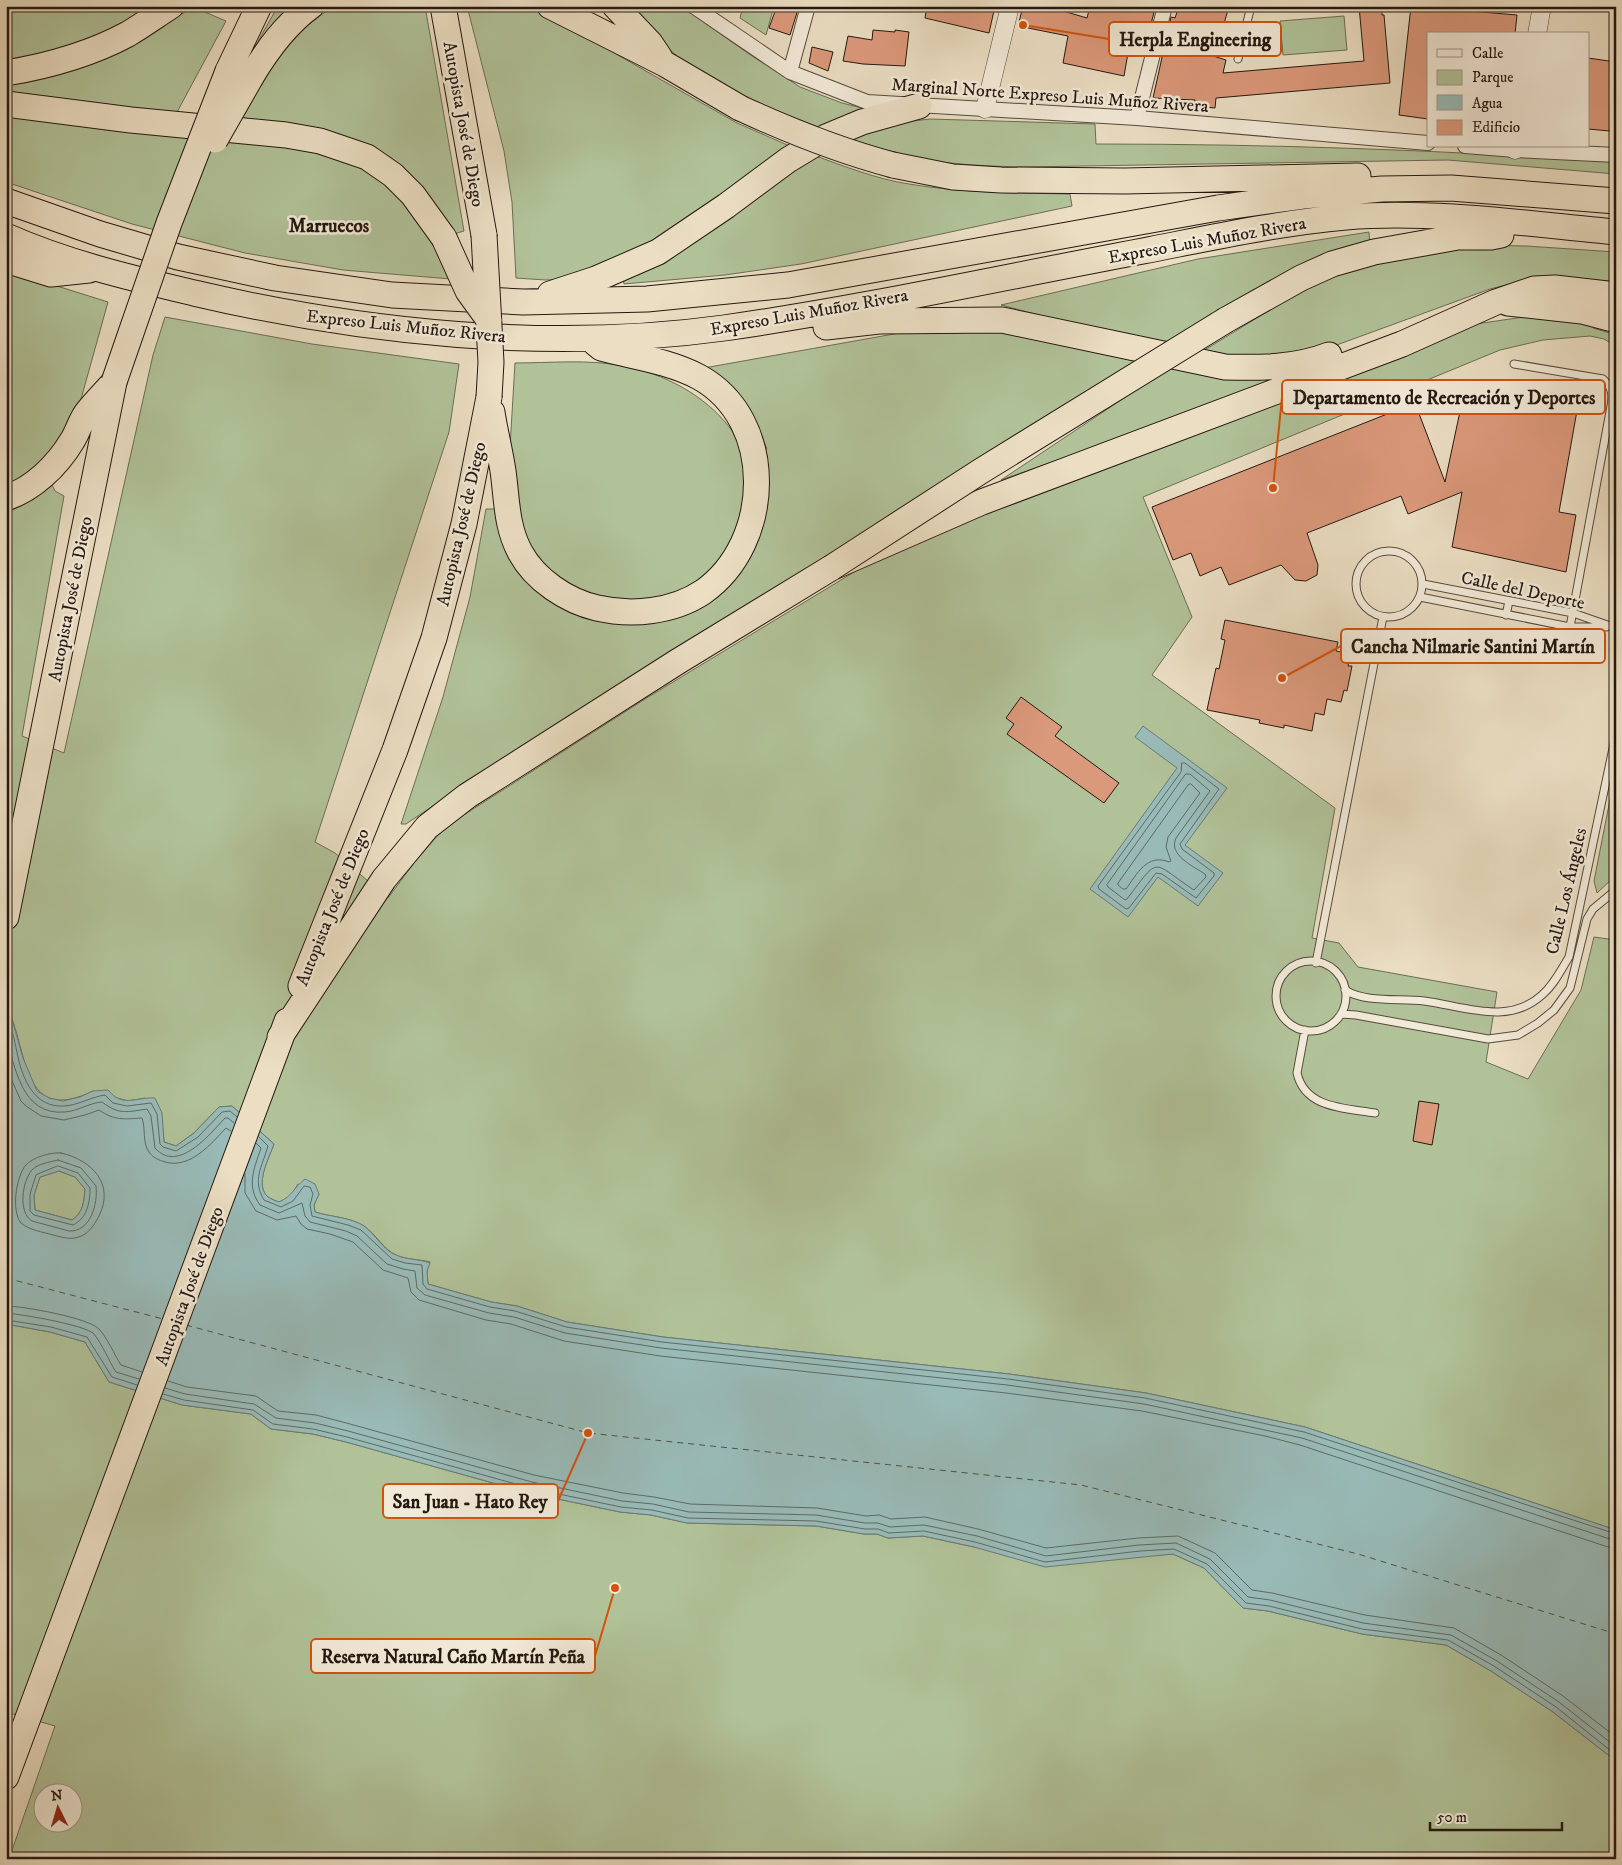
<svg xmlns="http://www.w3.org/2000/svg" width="1622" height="1865" font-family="'IM FELL DW Pica',serif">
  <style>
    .green { fill: #b1c299; stroke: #6a6d55; fill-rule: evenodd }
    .water { fill: #99bbb8; stroke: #6a7a75; fill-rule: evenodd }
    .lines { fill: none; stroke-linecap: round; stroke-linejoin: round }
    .shore { stroke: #5e6a64; stroke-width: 1 }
    .ferry { stroke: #4d514b; stroke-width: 1; stroke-dasharray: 6 5; stroke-linecap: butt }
    .building { fill: #db997b; stroke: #241811 }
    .service-casing { stroke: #564a3e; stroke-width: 9 }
    .minor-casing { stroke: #564a3e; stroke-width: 16 }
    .tertiary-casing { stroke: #564a3e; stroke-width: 19 }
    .motorway-casing { stroke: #241811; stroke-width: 27 }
    .service { stroke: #f2ead8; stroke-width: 7 }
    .minor { stroke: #f2ead8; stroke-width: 14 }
    .tertiary { stroke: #f2ead8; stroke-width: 18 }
    .motorway { stroke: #ebdec3; stroke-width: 25 }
    .motorway-bridge-casing { stroke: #241811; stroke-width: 27; stroke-linecap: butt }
    .motorway-bridge { stroke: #ebdec3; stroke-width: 25 }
    .labels { text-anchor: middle; stroke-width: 5; stroke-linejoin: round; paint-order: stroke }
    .street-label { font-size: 18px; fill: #241811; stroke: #f2ead8 }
    .neighbourhood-label { font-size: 19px; font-weight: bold; fill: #241811; stroke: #f2ead8 }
    .leader { fill: none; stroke: #d4520c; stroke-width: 2 }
    .callout-dot { fill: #d4520c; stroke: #f2ead8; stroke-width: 2 }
    .callout { fill: #f2ead8; stroke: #d4520c; stroke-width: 2 }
    .callout-label { font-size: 19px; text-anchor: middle; font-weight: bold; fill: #241811 }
  </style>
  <rect width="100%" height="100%" fill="#ebdec3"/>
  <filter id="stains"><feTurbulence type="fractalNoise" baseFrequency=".004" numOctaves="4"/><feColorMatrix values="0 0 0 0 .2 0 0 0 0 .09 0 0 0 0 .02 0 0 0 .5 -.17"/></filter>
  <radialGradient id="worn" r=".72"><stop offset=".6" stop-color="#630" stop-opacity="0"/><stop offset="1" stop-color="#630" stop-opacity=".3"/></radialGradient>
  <path class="green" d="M6,6H159L72,50L6,65Z
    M278,6H295L240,73Z
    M337,6H425L464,231L454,234L403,173L241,119L251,90L296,34L325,12Z
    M467,6H532L737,123L792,147L664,238L570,279L545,280L516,278L512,202L504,151Z
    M627,6H681L749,54L800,87L842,103L862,108L863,110L824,129C780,112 731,94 691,67C667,50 647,27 627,6Z
    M743,6H774L766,35L740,18Z
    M193,7L226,21L176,114L6,97V82L138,41Z
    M1344,16L1347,50L1283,55L1280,21Z
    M6,114L315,151L348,161L374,176L397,194L439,250L451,279L343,270L245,253L132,224L6,182Z
    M930,119L1095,124L1096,144C1269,144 1443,150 1616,162V174L1448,160L1022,167C989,166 955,165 922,159C897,154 872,146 848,138L904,122Z
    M813,155C844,166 876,179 909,184C962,193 1016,193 1070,194L1072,206L801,264L725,275L624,284L623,278Z
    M1369,232L1370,246L1160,347L1001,305L1198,259Z
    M1471,245L1526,246L1616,252V282C1571,277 1534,277 1490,289L1312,354L1288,358L1198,354L1314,283L1350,268Z
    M6,270L108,302L76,417L42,465L55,491L64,496L22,736L64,753L153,355L165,317L312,344L459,364L449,432L315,842L335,853L388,898L414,863L445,827L645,699L864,566L967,519L1469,325L1544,314L1595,319L1593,328L1616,335V346L1604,339L1590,336L1543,340L1500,350L1143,497L1192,617L1152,675L1335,808L1312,938L1339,943L1358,967L1497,992L1486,1062L1528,1079L1581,990L1594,937L1616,940V1530L1305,1427L1146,1393L1009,1374L663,1337L567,1322L517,1306L491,1302L428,1284L427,1271L430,1262C419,1259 407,1260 396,1255C383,1249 376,1234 364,1226C350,1217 330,1217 315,1212L314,1205L319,1194L298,1184L290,1197L279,1202C276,1201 271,1199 268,1197C254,1185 269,1158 274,1144L232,1106L219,1107L194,1133L176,1146L164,1142L163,1131L145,1098L128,1101L93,1091C25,1124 28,1060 11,1016L6,1015Z
    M978,323L1141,359L485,771L406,824H401L443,697L470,597L486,509H498L509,464L515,363C549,363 590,359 623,366C663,373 705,395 730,428C737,436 740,447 743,456L767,449L756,423L743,404L704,368L944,325Z
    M1169,368H1305L1242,395L1001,480Z
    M1616,769V872L1613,878L1597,893L1594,881Z
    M59,1171L75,1177L85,1189C84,1202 83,1213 72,1220L35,1210L34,1195L40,1177Z
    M6,1324L50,1332L85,1342L109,1382L182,1405L251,1414L271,1429L313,1434L346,1442L529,1493L620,1512L651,1515L687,1523L816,1526L864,1534H877L888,1538L923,1536L974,1547L1140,1556L1173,1554L1204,1568L1243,1608L1268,1611L1362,1634L1446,1645L1491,1671L1553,1712L1616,1761V1859H9L55,1726L6,1712ZM42,1792H72V1822H42Z"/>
  <path class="water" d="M1143,726L1227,788L1185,845L1223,873L1198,906L1158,877L1128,917L1090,889L1177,768L1135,737Z
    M6,1015L11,1016L23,1058L37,1091L49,1098L63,1101L80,1097L93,1091L108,1090C123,1108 135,1097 155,1098L162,1113L164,1142L176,1146L194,1133L219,1107L232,1106L274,1144C269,1158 254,1185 268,1197C271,1199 276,1201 279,1202C294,1195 293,1188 305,1179L315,1184L319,1194L314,1205L315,1212C331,1217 350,1217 364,1226C375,1234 383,1250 396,1255C407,1260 419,1259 430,1263L427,1271L428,1284L491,1302L517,1306L567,1322L663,1337L1009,1374L1146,1393L1305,1427L1616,1530V1761L1553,1712L1491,1671L1446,1645L1362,1634L1268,1611L1243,1608L1204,1568L1173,1554L1045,1567L974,1547L923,1536L888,1538L877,1534H864L816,1526L687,1523L651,1515L620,1512L529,1493L346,1442L313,1434L271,1429L251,1414L182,1405L109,1382L85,1342L50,1332L6,1324ZM59,1171L75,1177L85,1189C84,1202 83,1213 72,1220L35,1210L34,1195L40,1177Z"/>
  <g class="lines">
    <path class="shore" d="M1182,763H1185L1219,789L1180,844L1182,849L1214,873V876L1196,898L1162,874L1156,873L1129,908L1126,909L1099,889L1098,886L1181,772Z
      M1186,774H1190L1210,791L1176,838C1168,855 1193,866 1205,874L1206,877L1194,890C1151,862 1161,854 1127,899L1125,900L1108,887L1107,885Z
      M1191,784L1200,793L1168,837L1166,847L1171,861L1169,862C1147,853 1137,874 1126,889H1123L1118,885V883L1188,785Z
      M6,1020C14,1030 15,1045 18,1057C23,1080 35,1108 64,1106C79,1105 91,1097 105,1095L113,1103L127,1106L151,1103L157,1114L160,1144L163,1147L176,1151L198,1137L222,1112L230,1111L237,1117
      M6,1036C15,1066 21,1116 65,1112C78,1111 89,1103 102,1102C119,1115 127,1112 147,1109L151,1116L155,1148C178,1174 210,1134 225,1118H228L234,1123
      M6,1067L21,1101L26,1106L41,1116L64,1120L85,1115L99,1110C115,1121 124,1119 142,1118C146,1129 142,1142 149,1152C153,1158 159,1160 165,1162C190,1169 210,1145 226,1128L231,1131
      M259,1137L268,1146C262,1167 252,1180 264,1200L281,1207L293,1201L304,1186L310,1187L313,1194L310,1205L312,1216L348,1225L361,1230L392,1259L405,1263L422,1265L423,1284L427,1289L490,1307L515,1311L566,1327L662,1342L1008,1379L1145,1398L1304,1432L1616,1534
      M256,1143L261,1148C254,1169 246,1186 260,1205L279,1213L302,1203L305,1216L310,1222L346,1231L357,1236L387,1264L403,1269L415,1271L417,1288L425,1295L489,1313L514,1317L565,1333L661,1348L1007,1385L1144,1404L1302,1438L1616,1541
      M61,1153C92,1160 115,1184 99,1216C95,1223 92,1229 85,1234C74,1241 65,1238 53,1235C43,1232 29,1230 21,1223C11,1211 16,1176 26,1165C33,1157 51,1152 61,1153Z
      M58,1160L81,1168L96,1186C98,1203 91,1232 69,1231L32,1221C18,1213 22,1181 32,1170C37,1164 50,1162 58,1160Z
      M58,1166L78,1173L90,1188C90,1203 87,1218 73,1225L34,1215L30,1211V1194L36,1175Z
      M245,1174V1193L256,1211L277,1220L296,1216L301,1224L307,1229L330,1234L353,1242L383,1270L408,1278L411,1292L419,1300L486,1320L511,1324L564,1341L660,1356L1006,1393L1142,1411L1265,1436L1300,1445L1608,1547L1616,1548
      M6,1306C23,1306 89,1318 99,1329C108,1339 114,1354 121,1365L142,1372
      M6,1313C20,1314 86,1325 94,1334C102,1344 109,1361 116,1372L139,1379
      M6,1320L51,1327L87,1337L112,1377L137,1385
      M168,1381L187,1387L256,1396L278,1411L316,1415L350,1424L534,1475L623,1493L654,1497L690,1504L817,1508L866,1516L879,1515L891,1519L925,1517L978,1529L1046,1548L1138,1538L1178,1536L1215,1553L1252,1590L1272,1593L1365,1615L1454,1628L1501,1655L1563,1696L1616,1737
      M165,1388L185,1394L254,1404L276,1418L315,1423L348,1431L532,1482L622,1501L653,1504L689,1512L816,1515L865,1523H878L890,1527L924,1525L977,1536L1046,1556L1139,1545L1176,1543L1210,1559L1248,1597L1270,1600L1363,1623L1451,1635L1497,1661L1559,1702L1616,1747
      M163,1394L184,1400L253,1410L273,1424L313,1429L347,1437L530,1488L621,1507L652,1510L688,1518L816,1521L865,1529H878L889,1533L924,1531L975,1542L1045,1562L1140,1551L1174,1549L1207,1564L1246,1603L1269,1606L1362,1629L1448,1640L1494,1666L1556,1707L1616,1755"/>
    <path class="ferry" d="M6,1278L163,1319
      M186,1325L588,1433L1081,1485L1358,1554L1616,1634"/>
  </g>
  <path class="building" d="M777,6H799L790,35L769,28Z
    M927,6H995L989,33L925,18Z
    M1023,6H1046L1087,18L1090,6H1147L1146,10L1154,12L1143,56L1128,53L1124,76L1063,63L1068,36L1018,26Z
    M1179,6H1229L1222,31L1213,28L1207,54L1226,60L1223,73L1364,61L1359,6H1382V15H1384L1390,83L1216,98L1215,108L1194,106L1195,100L1153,98L1171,17L1175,18Z
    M1411,6L1517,15L1515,34H1428V119L1399,115Z
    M873,30L895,32V30L909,32L905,66L863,64L843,61L848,36L872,40Z
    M812,47L833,52L828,71L809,63Z
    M1588,58L1616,62V91L1610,131L1588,129Z
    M1466,383L1578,405L1559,512L1576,515L1566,572L1452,547L1462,492L1408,514L1401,496L1307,533L1318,565L1317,575L1306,581L1295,580L1281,565L1229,585L1221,567L1200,576L1191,553L1173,560L1152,507L1415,403L1445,482Z
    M1225,620L1338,642L1336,651L1351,654L1348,666H1352L1347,691L1344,690L1341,702L1327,699L1324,715L1315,713L1312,731L1284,725V728L1259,723L1260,720L1207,710L1216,668L1219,669L1225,640L1221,639Z
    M1021,697L1062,727L1055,736L1119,783L1104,803L1007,734L1014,724L1006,718Z
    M1419,1101L1439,1104L1432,1145L1413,1141Z"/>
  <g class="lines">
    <defs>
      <path id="service" d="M1238,59L1251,6
        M1514,364L1603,379C1612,387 1613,394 1611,406L1570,627
        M1356 584a33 33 0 1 1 66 0a33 33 0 1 1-66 0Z
        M1423,584L1573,613L1616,628
        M1420,597L1570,627H1606
        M1506,615L1509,601
        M1276 996a35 35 0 1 1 70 0a35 35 0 1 1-70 0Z
        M1316,963L1383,617
        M1345,990C1365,1003 1400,998 1424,1001C1464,1006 1508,1026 1542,995C1554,985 1561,970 1569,957L1616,734
        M1341,1014L1356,1015L1488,1039L1518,1035L1538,1023L1554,1010L1570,988L1587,919L1593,909L1616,890
        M1305,1030L1297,1073C1305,1109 1346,1108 1375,1113"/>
      <path id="minor" d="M693,6L790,72L867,102L1137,118L1428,143
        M790,72L808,6
        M1137,118L1165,6
        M1465,146L1515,150L1616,155"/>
      <path id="tertiary" d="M1537,34L1542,6
        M985,109L1010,6
        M1515,150V146"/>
      <path id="motorway" d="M443,6L484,235
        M550,6L665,64L740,108
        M615,6L650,43L660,58
        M228,71L259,6
        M6,73C48,66 91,54 128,34C143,25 157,15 171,6
        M251,77C267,50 285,25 311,6
        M6,104L131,120L286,135L320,141L367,157L393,175L413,195L444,238
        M893,165L953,177L1001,180L1125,181L1358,176
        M6,201L100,234L178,257L275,278L392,295L523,302L647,299L788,285L1218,208L1303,196L1382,189L1451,188L1616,201
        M6,236C67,263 131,278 194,293C365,333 550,352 724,328C864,308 1004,277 1143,251C1210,238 1278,223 1346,217C1433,210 1529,224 1616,232
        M6,260L51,274L89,270
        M550,294L596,279L658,252L726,206L788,160L826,137L862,122L919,106
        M1508,303L1582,311L1616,320
        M1226,320L1301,278L1332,264L1374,252L1458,237H1491L1501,235
        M826,327L879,321L1002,320L1225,367C1260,368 1296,368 1329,355
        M492,412C495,432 500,451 503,471C507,499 506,526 520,552C535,580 567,601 597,608C632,616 673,612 703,592C773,543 777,420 699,377C669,361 634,357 601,348L595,343
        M6,498C33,489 57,466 72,441C78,432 81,419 88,411C96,401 106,391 114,382
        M6,917L114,382
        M301,986L395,750L434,638L464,524L489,397
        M280,1037L384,879L427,827L467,796L677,662L831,568L982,502L1402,344L1496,302L1534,289L1555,288L1616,295
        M6,1777L287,1021"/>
    </defs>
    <use href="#service" class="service-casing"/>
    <use href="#minor" class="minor-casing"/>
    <use href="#tertiary" class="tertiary-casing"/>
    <use href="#motorway" class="motorway-casing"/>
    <use href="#service" class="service"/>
    <use href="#minor" class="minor"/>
    <use href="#tertiary" class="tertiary"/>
    <use href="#motorway" class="motorway"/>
    <defs>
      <path id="motorway-bridge" d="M740,108C790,131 840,151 893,165
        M215,140L251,77
        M484,235L491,362L489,397
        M444,238L468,291L489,320
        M114,382L169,223L228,71
        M831,568L981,471L1226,320"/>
    </defs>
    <use href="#motorway-bridge" class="motorway-bridge-casing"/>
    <use href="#motorway-bridge" class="motorway-bridge"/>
  </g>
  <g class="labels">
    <g class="street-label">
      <text transform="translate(1050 95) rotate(4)" y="6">Marginal Norte Expreso Luis Muñoz Rivera</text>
      <text transform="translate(464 124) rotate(80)" y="6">Autopista José de Diego</text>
      <text transform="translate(1207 240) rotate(-10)" y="6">Expreso Luis Muñoz Rivera</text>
      <text transform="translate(809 312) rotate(-10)" y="6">Expreso Luis Muñoz Rivera</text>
      <text transform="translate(406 326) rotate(6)" y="6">Expreso Luis Muñoz Rivera</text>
      <text transform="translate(461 524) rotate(-77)" y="6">Autopista José de Diego</text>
      <text transform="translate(1523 590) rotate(12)" y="6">Calle del Deporte</text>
      <text transform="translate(70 599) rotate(-79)" y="6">Autopista José de Diego</text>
      <text transform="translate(1566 891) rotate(-77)" y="6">Calle Los Ángeles</text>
      <text transform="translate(332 907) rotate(-68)" y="6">Autopista José de Diego</text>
      <text transform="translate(189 1286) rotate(-70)" y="6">Autopista José de Diego</text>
    </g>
    <g class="neighbourhood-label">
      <text x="329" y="232">Marruecos</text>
    </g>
  </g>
  <path class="leader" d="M1023 25L1109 39M1273 488L1282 397M1282 678L1341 646M588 1433L558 1501M615 1588L595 1656"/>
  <g class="callout-dot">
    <circle cx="1023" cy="25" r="5"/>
    <circle cx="1273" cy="488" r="5"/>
    <circle cx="1282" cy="678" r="5"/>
    <circle cx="588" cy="1433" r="5"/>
    <circle cx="615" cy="1588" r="5"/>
  </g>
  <g class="callout">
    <rect x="1109" y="22" width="172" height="34" rx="5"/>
    <rect x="1282" y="380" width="323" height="34" rx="5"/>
    <rect x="1341" y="629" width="264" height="34" rx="5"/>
    <rect x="383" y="1484" width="175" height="34" rx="5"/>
    <rect x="311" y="1639" width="284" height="34" rx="5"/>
  </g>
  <g class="callout-label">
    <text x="1195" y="46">Herpla Engineering</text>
    <text x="1444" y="404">Departamento de Recreación y Deportes</text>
    <text x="1473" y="653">Cancha Nilmarie Santini Martín</text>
    <text x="470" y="1508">San Juan - Hato Rey</text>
    <text x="453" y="1663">Reserva Natural Caño Martín Peña</text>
  </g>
  <rect width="1622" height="1865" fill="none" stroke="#ebdec3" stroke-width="25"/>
  <rect x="8" y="8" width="1607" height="1850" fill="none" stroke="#241811" stroke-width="2.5"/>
  <rect x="12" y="12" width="1597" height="1840" fill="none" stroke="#241811"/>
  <rect x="1427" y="32" width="162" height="115" fill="#f2ead8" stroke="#a09688"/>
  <rect x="1437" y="49" width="25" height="8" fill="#f2ead8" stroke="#a09688"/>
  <text x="1472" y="58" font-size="15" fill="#241811">Calle</text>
  <rect x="1437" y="70" width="25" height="15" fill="#b1c299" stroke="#a09688"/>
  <text x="1472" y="82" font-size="15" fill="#241811">Parque</text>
  <rect x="1437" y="95" width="25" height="15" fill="#99bbb8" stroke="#a09688"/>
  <text x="1472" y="108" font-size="15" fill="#241811">Agua</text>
  <rect x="1437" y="120" width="25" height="15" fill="#db997b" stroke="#a09688"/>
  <text x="1472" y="132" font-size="15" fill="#241811">Edificio</text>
  <g transform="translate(58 1808) rotate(355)"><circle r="24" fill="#f2ead8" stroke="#a09688"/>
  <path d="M0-4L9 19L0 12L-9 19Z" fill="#8f2418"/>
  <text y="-8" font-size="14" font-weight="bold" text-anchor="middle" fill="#241811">N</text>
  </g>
  <path d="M1430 1822v8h132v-8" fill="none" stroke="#241811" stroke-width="2.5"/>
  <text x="1437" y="1822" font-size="15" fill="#241811" stroke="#f2ead8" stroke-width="4" paint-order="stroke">50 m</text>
  <rect width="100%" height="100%" filter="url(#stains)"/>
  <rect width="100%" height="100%" fill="url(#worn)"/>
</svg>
